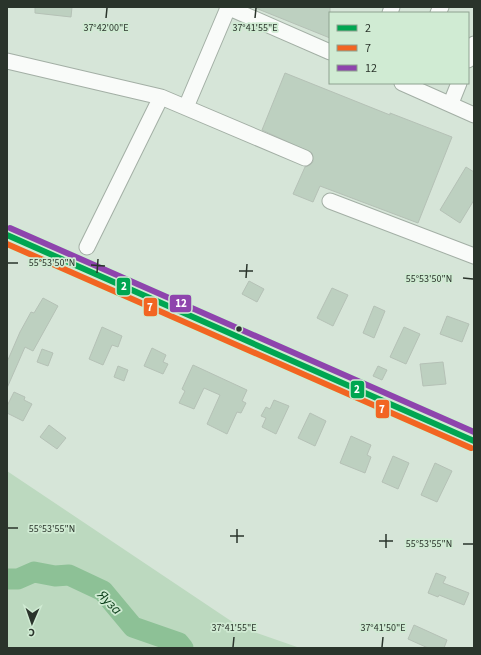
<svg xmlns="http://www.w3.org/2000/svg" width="481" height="655" font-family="'Source Sans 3',sans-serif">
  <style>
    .green { fill: #bcd9bf }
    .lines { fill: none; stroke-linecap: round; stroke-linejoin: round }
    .river { stroke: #8dc196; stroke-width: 21 }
    .building { fill: #bdd0c0; stroke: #b5c1b6 }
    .minor-casing { stroke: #a3afa5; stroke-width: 17 }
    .path { stroke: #cdd1ce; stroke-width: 2; stroke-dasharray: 1 3; stroke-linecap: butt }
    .minor { stroke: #f9fbf9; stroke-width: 15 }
    .bus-1-casing { stroke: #d0ebd3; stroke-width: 9 }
    .bus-2-casing { stroke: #d0ebd3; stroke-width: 9 }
    .bus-3-casing { stroke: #d0ebd3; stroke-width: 9 }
    .bus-1 { stroke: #00a651; stroke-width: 6 }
    .bus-2 { stroke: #f26522; stroke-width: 6 }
    .bus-3 { stroke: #8e44ad; stroke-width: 6 }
    .ticks { fill: none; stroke: #2a342b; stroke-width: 1.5 }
    .bus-dot { fill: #2a342b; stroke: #d0ebd3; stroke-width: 1.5 }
    .labels { text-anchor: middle; stroke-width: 3.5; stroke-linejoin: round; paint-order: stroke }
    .water-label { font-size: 14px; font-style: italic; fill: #0a3d18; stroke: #d0ebd3 }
    .ticks-label { font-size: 10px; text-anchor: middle; fill: #2a342b; stroke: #d0ebd3; stroke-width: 3.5; stroke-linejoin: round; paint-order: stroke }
    .line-badge { stroke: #d0ebd3; stroke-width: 1.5 }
    .badge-label { font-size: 11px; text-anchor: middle; font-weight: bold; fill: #fff }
  </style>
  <rect width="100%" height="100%" fill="#d6e5d8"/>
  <path class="green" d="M7,471L240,627L300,648H7Z"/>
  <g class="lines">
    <path class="river" d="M7,579H18L34,572L55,576L69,575L103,591L133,627L179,643L183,648"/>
  </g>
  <path class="building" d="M35,7H72L71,17L35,13Z
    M253,7H330V38Z
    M285,73L390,115V113L452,137L418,223L320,186L313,202L293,194L305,167L310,165L313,162L312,153L262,130Z
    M466,167L474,172V200L460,223L440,210Z
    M249,281L264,289L257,302L242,294Z
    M332,288L348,295L333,326L317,318Z
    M43,298L58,306L33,351L25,347L7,388V362L20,332L31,312L34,313Z
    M374,306L385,311L374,338L363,333Z
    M447,316L469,324L462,342L440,334Z
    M102,327L122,336L118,347L112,345L103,365L89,359Z
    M404,327L420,334L406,364L390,357Z
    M152,348L166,355L163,362L168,364L163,374L144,366Z
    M42,349L53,353L48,366L37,362Z
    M443,362L446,384L423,386L420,364Z
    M193,365L247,390L242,401L246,403L241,413L237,412L227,434L207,424L220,395L204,388L194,409L179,403L185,391L182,389Z
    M118,366L128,370L124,381L114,377Z
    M378,366L387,370L382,380L373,376Z
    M14,392L25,397L24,400L32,404L23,421L7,413V406Z
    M274,400L289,406L276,434L262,427L266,418L261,416L266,407L270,409Z
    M310,413L326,421L315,446L298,438Z
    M49,425L66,438L57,449L40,437Z
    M351,436L371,445L367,455L371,457L365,473L340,463Z
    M393,456L409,463L398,489L382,482Z
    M435,463L452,471L437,502L421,495Z
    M436,573L446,577L443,583L469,593L464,605L439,595L438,597L428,593Z
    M414,625L447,640L444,648H428L408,639Z"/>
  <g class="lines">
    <defs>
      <path id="minor" d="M227,7L330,52
        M390,13L392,7
        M438,13L441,7
        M468,60L474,44
        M7,61L161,97L305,158
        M402,83L474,115
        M451,103L459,83
        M186,107L228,8
        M330,201L474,256
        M7,235L474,441
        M87,247L161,97"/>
    </defs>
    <use href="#minor" class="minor-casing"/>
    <path class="path" d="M7,443V453"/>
    <use href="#minor" class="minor"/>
    <defs>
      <path id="bus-1" d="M7,235L474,441"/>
      <path id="bus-2" d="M7,244L471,448"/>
      <path id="bus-3" d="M10,228L474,432"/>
    </defs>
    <use href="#bus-1" class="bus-1-casing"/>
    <use href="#bus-2" class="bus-2-casing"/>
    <use href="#bus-3" class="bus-3-casing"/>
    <use href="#bus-1" class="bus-1"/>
    <use href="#bus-2" class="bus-2"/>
    <use href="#bus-3" class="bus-3"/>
  </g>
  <path class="ticks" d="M106,18L107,8M255,18L256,8M8,263H18M91,265L105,266M239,271H253M97,273L98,259M246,278L247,264M463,278L473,279M8,528H18M230,536H244M379,541H393M237,543V529M463,544H473M386,548V534M233,647L234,637M382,647L383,637"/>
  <circle class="bus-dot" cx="239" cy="329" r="3.5"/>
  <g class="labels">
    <g class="water-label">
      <text transform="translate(110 602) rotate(45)" y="5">Яуза</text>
    </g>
  </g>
  <g class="ticks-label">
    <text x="106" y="31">37°42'00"E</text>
    <text x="255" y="31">37°41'55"E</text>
    <text x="52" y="266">55°53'50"N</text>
    <text x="429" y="282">55°53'50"N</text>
    <text x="52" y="532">55°53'55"N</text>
    <text x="429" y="547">55°53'55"N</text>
    <text x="234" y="631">37°41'55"E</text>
    <text x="383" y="631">37°41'50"E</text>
  </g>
  <g class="line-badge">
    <rect x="116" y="277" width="15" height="19" rx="4" fill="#00a651"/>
    <rect x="169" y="294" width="23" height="19" rx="4" fill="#8e44ad"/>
    <rect x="143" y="297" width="15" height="20" rx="4" fill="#f26522"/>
    <rect x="350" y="380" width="15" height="19" rx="4" fill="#00a651"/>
    <rect x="375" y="399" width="15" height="20" rx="4" fill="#f26522"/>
  </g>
  <g class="badge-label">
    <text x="124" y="290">2</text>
    <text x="181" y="307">12</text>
    <text x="150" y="311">7</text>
    <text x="357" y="393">2</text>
    <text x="382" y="413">7</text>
  </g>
  <rect width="481" height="655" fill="none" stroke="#2a342b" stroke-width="16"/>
  <rect x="329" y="12" width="140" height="72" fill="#d0ebd3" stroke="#8ea290"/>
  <rect x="337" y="25" width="20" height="6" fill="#00a651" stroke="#8ea290"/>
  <text x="365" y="32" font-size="12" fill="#2a342b">2</text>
  <rect x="337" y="45" width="20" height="6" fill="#f26522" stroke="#8ea290"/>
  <text x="365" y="52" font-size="12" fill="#2a342b">7</text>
  <rect x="337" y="65" width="20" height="6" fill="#8e44ad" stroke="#8ea290"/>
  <text x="365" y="72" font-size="12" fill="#2a342b">12</text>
  <g transform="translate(32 623) rotate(182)" stroke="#d0ebd3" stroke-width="3" paint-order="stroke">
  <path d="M0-3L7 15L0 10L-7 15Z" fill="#2a342b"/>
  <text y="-6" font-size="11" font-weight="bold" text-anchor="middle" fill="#2a342b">С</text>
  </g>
</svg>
